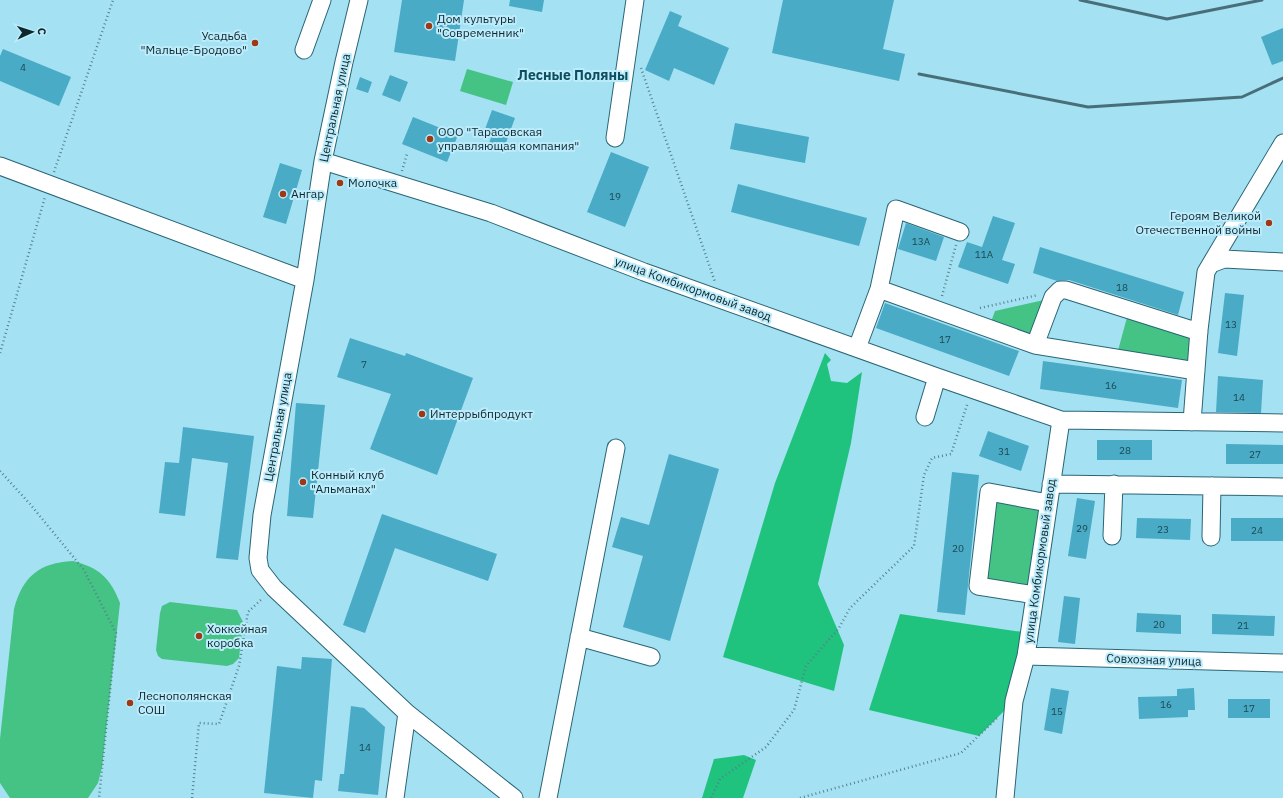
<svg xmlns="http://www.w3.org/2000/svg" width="1283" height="798" font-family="'IBM Plex Sans',sans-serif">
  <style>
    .green { fill: #44c384 }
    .forest { fill: #1fc37d }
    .building { fill: #49abc5 }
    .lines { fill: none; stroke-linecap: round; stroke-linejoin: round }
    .minor-casing { stroke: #296575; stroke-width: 19 }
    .path { stroke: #57828d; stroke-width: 2.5; stroke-dasharray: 1 3; stroke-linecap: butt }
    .minor { stroke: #fff; stroke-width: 17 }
    .rail { stroke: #486f79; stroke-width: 3 }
    .poi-dot { fill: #9f3814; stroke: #bcecfb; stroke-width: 1.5 }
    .labels { text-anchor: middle; stroke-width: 4; stroke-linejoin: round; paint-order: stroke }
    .number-label { font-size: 10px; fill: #1d4853 }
    .poi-label { font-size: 12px; fill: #0e272d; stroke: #bcecfb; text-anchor: start }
    .street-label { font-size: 12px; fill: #0e272d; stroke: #bcecfb }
    .quarter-label { font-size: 14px; font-weight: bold; fill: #0d4f5f; stroke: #bcecfb }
  </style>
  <rect width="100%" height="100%" fill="#a4e1f3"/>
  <path class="green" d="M467,69L513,82L506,105L460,91Z
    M1044,300L1031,336L991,322L995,311Z
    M1129,310L1199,332L1196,371L1116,358Z
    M989,492L1048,503L1035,595L978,586Z
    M73,561C99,568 110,577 120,603L102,767L98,783L88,798H10L0,783V739L14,609C23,576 39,563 73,561Z
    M170,602L237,610L243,622L239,658L233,664L227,666L162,659L158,656L156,650L160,613L162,606Z"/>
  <path class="forest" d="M825,353L831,360L827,364L831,381L847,383L862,372L851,443L818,584L844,645L834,691L723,657L775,483Z
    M900,614L1029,633L1014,701L979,736L869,710Z
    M744,755L756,760L743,798H702L714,759Z"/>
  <path class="building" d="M402,0H464L455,61L394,52Z
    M510,0H544L542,12L509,6Z
    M783,0H894L883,49L905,54L899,81L772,53Z
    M670,11L682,16L678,26L729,48L714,85L674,68L669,81L645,70Z
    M1283,28V61L1272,65L1261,37Z
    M3,49L71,77L59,106L0,81V56Z
    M390,75L408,82L400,102L382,95Z
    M360,77L372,82L368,93L356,89Z
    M492,110L515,118L504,148L489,143L492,135L484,132Z
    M413,117L458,135L447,162L402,144Z
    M735,123L809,137L805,163L730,149Z
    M611,152L649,167L625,227L587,212Z
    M280,163L302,170L286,224L263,217Z
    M738,184L867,218L859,246L731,212Z
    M993,216L1015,223L1002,260L1015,264L1008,284L958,267L967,242L982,247Z
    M906,223L944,237L936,261L898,249Z
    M1040,247L1184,292L1178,315L1069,280L1057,281L1033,273Z
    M1225,293L1244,295L1237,356L1218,353Z
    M885,303L1019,351L1009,376L876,328Z
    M350,338L405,356L406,353L473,378L437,475L370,449L391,394L337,377Z
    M1043,361L1182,380L1178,408L1040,389Z
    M1218,376L1263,380L1261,413L1216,412Z
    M296,403L325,405L313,518L287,516Z
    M183,427L254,436L238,560L216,558L228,463L192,458L185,516L159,513L165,462L179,463Z
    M988,431L1029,446L1021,471L979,456Z
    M1097,440H1152V460H1097Z
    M1226,444L1283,445V464H1226Z
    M669,454L719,469L670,641L623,627L643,556L612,547L621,517L649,525Z
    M952,472L979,475L965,615L937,612Z
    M1077,498L1095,501L1086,559L1068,556Z
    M382,514L497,554L488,581L395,548L365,633L343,625Z
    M1137,518L1191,519L1190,540L1136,538Z
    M1231,518H1283V541H1231Z
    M1064,596L1080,598L1075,644L1058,642Z
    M1137,613L1181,615V634L1136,632Z
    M1212,614L1275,616L1274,636L1212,634Z
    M302,657L332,659L322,781L315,780L313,798L264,793L277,666L301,669Z
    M1051,688L1069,691L1062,734L1044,730Z
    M1194,688L1195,710H1188V717L1139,719L1138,697L1177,696V689Z
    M1228,699H1270V718H1228Z
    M351,706L364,708L385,727L378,795L338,791L340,774H344Z"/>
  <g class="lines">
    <defs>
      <path id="minor" d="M359,0L344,62L323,161L305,280L262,515L258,558L260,570L274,588L407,713L395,798
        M304,50L322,0
        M615,138L635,0
        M323,161L491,213L644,272L937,377L1061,420L1283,423
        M0,166L305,280
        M1211,264L1224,259L1283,262
        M879,289L1035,345L1053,297L1060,290H1066L1199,332
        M1035,345L1196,371
        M857,348L879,289L896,209L960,232
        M925,417L937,377
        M1192,422L1199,330L1206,272L1283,143
        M1051,484L1283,487
        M1112,536L1114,484
        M1211,537L1212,486
        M1035,595L978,586L989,492L1048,503
        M579,637L651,657
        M1026,656L1283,663
        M407,713L514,798
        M548,798L616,448
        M1005,798L1014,701L1026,656L1061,420"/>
    </defs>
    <use href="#minor" class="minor-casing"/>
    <path class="path" d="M641,68L715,282
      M402,171L407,154
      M54,172L113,0
      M942,296L956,245
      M980,308L1038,295
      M0,353L45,197
      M0,471L30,504L84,570L116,633L99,798
      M192,798L199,723L219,724L239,666L248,612L263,598
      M711,798L720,779L766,747L794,710L806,666L839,628L850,608L914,546L924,475L932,458L951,454L968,402
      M800,798L961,753L998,717"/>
    <use href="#minor" class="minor"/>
    <path class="rail" d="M1080,0L1167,19L1262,0
      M919,74L1088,107L1242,97L1283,78"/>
  </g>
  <g class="poi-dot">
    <circle cx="429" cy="26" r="4"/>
    <circle cx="255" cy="43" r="4"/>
    <circle cx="430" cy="139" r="4"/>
    <circle cx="340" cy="183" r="4"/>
    <circle cx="283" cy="194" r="4"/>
    <circle cx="1269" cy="223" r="4"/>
    <circle cx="422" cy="414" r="4"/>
    <circle cx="303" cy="482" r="4"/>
    <circle cx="199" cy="636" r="4"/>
    <circle cx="130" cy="703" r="4"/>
  </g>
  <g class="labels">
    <g class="number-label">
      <text x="23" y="71">4</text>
      <text x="615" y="200">19</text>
      <text x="921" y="245">13А</text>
      <text x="984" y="258">11А</text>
      <text x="1122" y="291">18</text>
      <text x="1231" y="328">13</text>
      <text x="945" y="343">17</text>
      <text x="364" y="368">7</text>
      <text x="1111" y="389">16</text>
      <text x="1239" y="401">14</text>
      <text x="1125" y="454">28</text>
      <text x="1004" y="455">31</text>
      <text x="1255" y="458">27</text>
      <text x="1082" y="532">29</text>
      <text x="1163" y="533">23</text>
      <text x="1257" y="534">24</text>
      <text x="958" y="552">20</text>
      <text x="1159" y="628">20</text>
      <text x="1243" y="629">21</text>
      <text x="1166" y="708">16</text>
      <text x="1249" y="712">17</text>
      <text x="1057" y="715">15</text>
      <text x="365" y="751">14</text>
    </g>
    <g class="poi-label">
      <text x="437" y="23">Дом культуры<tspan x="437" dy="14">"Современник"</tspan></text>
      <text x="247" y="40" text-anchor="end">Усадьба<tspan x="247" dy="14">"Мальце-Бродово"</tspan></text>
      <text x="438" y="136">ООО "Тарасовская<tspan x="438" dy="14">управляющая компания"</tspan></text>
      <text x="348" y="187">Молочка</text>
      <text x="291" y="198">Ангар</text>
      <text x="1261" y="220" text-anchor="end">Героям Великой<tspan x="1261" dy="14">Отечественной войны</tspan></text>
      <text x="430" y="418">Интеррыбпродукт</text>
      <text x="311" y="479">Конный клуб<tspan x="311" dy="14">"Альманах"</tspan></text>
      <text x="207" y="633">Хоккейная<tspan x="207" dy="14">коробка</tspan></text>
      <text x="138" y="700">Леснополянская<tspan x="138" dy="14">СОШ</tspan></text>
    </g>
    <g class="street-label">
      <text transform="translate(335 108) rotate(-78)" y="4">Центральная улица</text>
      <text transform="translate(693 289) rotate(20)" y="4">улица Комбикормовый завод</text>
      <text transform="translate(278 427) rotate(-80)" y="4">Центральная улица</text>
      <text transform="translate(1040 561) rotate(-82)" y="4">улица Комбикормовый завод</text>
      <text transform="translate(1154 660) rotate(2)" y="4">Совхозная улица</text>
    </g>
    <g class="quarter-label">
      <text x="573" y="80">Лесные Поляны</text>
    </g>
  </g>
  <g transform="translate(32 32) rotate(87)" stroke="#bcecfb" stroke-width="3" paint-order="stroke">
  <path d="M0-3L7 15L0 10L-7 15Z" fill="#0e272d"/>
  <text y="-6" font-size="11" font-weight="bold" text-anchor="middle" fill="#0e272d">С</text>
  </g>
</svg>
